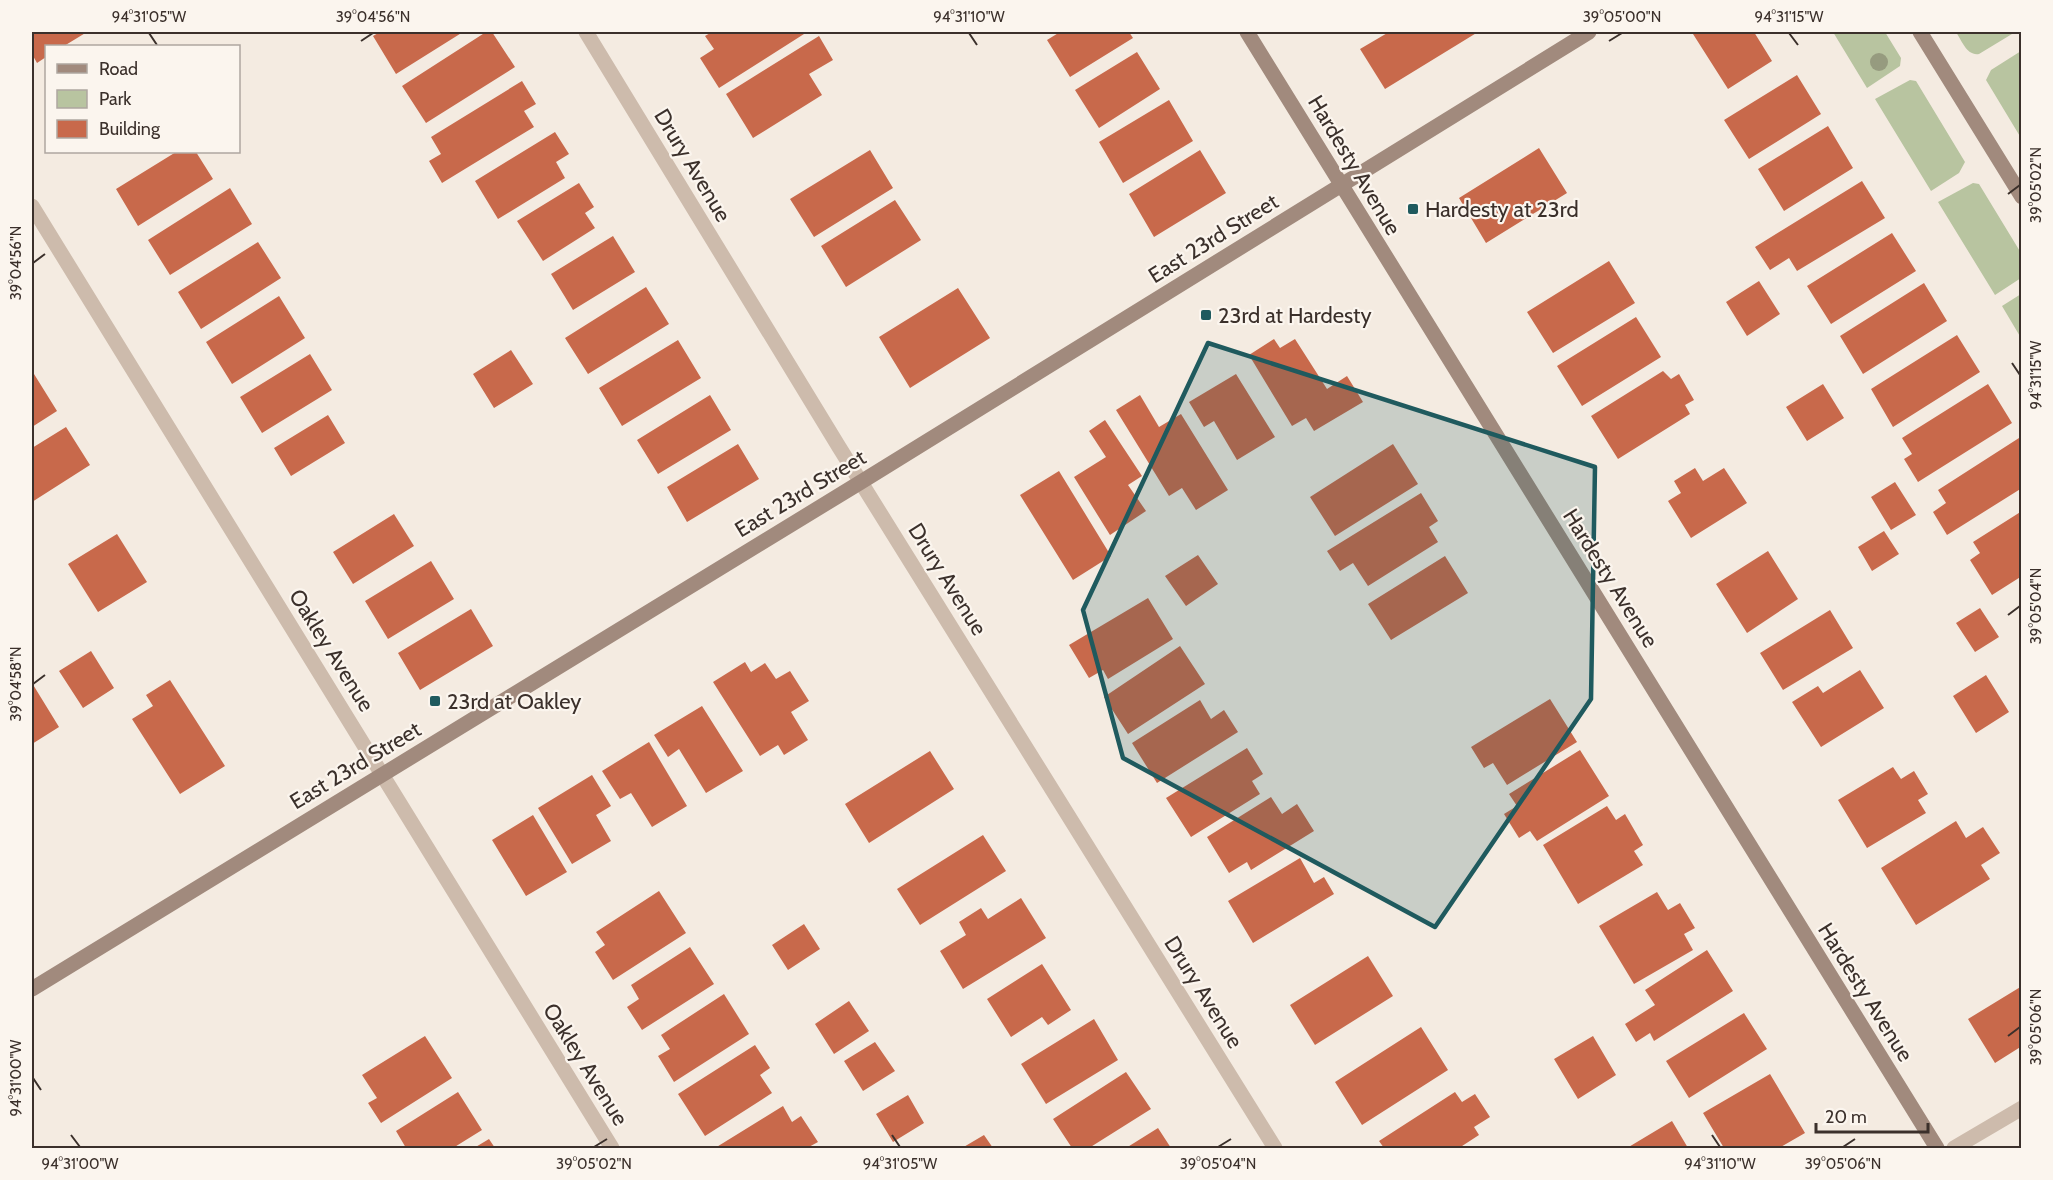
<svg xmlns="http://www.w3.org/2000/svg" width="2053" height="1180" font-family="Cabin,sans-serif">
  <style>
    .green { fill: #b8c4a0 }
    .building { fill: #c8694b }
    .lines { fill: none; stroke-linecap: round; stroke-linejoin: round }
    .street { stroke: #cdbbac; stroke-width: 15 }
    .secondary { stroke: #a18a7d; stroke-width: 15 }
    .tree { fill: #969b7f }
    .marked { fill: #1f5a5e; fill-opacity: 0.2; stroke: #1f5a5e; stroke-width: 4.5; stroke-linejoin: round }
    .ticks { fill: none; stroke: #3b302b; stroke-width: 2 }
    .poi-dot { fill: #1f5a5e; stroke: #fbf5ee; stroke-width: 2 }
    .labels { text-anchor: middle; stroke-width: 4.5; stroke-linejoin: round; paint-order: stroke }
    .street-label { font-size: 22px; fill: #3b302b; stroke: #fbf5ee }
    .poi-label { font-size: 22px; fill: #3b302b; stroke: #fbf5ee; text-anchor: start }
    .neatline { fill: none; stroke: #3b302b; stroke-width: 2 }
    .ticks-label { font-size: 15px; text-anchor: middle; fill: #3b302b }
  </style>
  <rect width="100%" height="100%" fill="#f4ebe1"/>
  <path class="green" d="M1833,32H1885L1901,58L1900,66L1867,88Z
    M1956,32H2011L2012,34L1979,54C1967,56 1962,41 1956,32Z
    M2021,51V138L1986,80L1991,70Z
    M1910,80L1916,81L1965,162L1959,173L1931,191L1875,99Z
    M1973,183L1979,184L2021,253V278L1995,295L1938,202Z
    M2021,294V338L2002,306Z"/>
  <path class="building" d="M32,32H87L64,46H46V57L37,63L32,54Z
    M380,32H463L396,74L373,36Z
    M486,32H492L515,67L426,123L402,86Z
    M712,32H802L804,34L719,88L700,58L714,49L705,36Z
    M1060,32H1129L1133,38L1070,77L1047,40Z
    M1389,32H1478L1385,89L1360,49Z
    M1698,32H1754L1772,61L1728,89L1693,34Z
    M819,36L833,60L809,74L822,95L753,138L726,94Z
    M1137,52L1160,89L1099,128L1075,90Z
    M1797,75L1821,114L1749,159L1724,120Z
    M522,81L536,104L524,111L534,127L442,183L429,161L441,154L431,137Z
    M1169,100L1193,141L1123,183L1099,142Z
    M1828,126L1853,168L1784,211L1758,169Z
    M555,132L569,154L556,162L565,178L498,219L475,181Z
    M1539,148L1567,193L1486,243L1459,198Z
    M870,150L893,188L814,237L790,199Z
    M1200,150L1226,193L1154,237L1129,194Z
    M176,152H196L213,179L138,226L116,189Z
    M1862,181L1885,218L1797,271L1789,258L1770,270L1755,247Z
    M579,183L594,207L585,213L595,228L543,261L517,221Z
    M230,188L252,224L170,275L148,240Z
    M895,200L921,240L846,287L821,246Z
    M1892,233L1916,271L1831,324L1807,286Z
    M613,236L635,272L573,310L551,274Z
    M258,242L281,278L201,329L178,292Z
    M1609,261L1635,303L1553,353L1527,312Z
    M1759,281L1780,314L1747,336L1726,302Z
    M1924,283L1947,321L1863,374L1840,336Z
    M646,287L669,324L588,374L565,338Z
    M958,288L990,338L910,388L879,337Z
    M279,296L305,338L232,384L206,342Z
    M1636,317L1661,357L1582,406L1557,366Z
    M1957,335L1980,372L1893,427L1871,389Z
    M1274,339L1280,348L1295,339L1327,389L1347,376L1363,402L1314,431L1306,418L1292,426L1249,355Z
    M678,340L701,378L622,426L599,388Z
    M511,350L533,384L494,408L473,374Z
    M310,354L332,390L262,433L240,397Z
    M1663,371L1671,379L1679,374L1694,400L1685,405L1690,414L1618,459L1591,416Z
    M34,374L57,411L32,427V376Z
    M1236,374L1275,437L1237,460L1214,421L1204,427L1189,402Z
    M1823,384L1844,418L1807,441L1786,407Z
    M1988,384L2012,423L1918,482L1904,459L1912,454L1902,438Z
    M710,395L731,430L658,474L637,440Z
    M1140,395L1159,427L1181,414L1228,490L1196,510L1182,488L1169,496L1116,410Z
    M328,415L345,443L291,476L274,448Z
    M1105,420L1142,476L1128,485L1146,511L1110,535L1074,477L1106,457L1089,431Z
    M66,427L90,465L32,502V448Z
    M2019,438L2022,442V488L1947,535L1933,512L1946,503L1938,490Z
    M738,444L759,479L687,522L667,487Z
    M1393,444L1418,484L1335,536L1310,497Z
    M1695,468L1703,481L1724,468L1747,503L1691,538L1668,501L1681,493L1674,481Z
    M1059,471L1111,556L1073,580L1020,495Z
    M1895,482L1916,515L1891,530L1871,497Z
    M1421,493L1438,521L1429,527L1438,542L1368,586L1353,563L1340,571L1327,551Z
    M2022,511V576L1992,595L1970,560L1980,553L1973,542Z
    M394,514L414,546L353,584L333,552Z
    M1884,531L1899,554L1872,571L1858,547Z
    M117,534L147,582L98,612L68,564Z
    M1768,551L1798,599L1747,633L1716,584Z
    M1198,555L1218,584L1186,606L1165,576Z
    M1445,556L1468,593L1391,640L1368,604Z
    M431,561L454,599L388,639L365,601Z
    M1148,598L1173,639L1108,679L1103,670L1089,678L1069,645Z
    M1980,608L1999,637L1975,652L1956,623Z
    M471,609L493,646L420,690L398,653Z
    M1830,610L1853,648L1783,690L1760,653Z
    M1180,646L1205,684L1128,734L1104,697Z
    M91,651L114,688L83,708L59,671Z
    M745,662L751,672L765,663L776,679L790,671L809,701L791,712L808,740L784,755L778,745L760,756L713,682Z
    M1860,670L1884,708L1821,747L1792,702L1818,686L1823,693Z
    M1986,675L2009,712L1976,733L1953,696Z
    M170,680L225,766L180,794L132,719L153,706L146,695Z
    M32,683L59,727L32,744Z
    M1550,699L1577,742L1507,785L1493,763L1484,768L1471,747Z
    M1200,700L1211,719L1224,710L1238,732L1157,783L1132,743Z
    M702,706L743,771L706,793L679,749L668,757L654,735Z
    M649,742L687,806L652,827L631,793L620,799L602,771Z
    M1247,748L1263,774L1252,781L1260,794L1191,837L1166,798Z
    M1580,750L1609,796L1537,841L1530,831L1519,838L1504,814L1517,806L1509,794Z
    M930,751L954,789L869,843L845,804Z
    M1893,767L1901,779L1914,771L1928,794L1918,800L1926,813L1867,848L1838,800Z
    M592,775L611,806L596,815L611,841L572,864L538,808Z
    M1271,797L1282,814L1297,804L1314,831L1251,870L1247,862L1229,873L1207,837Z
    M1607,806L1616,820L1625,814L1643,845L1634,851L1643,865L1578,904L1543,845Z
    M533,815L567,872L526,896L492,840Z
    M1956,821L1966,838L1983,827L2000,853L1981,865L1990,879L1916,925L1881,868Z
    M983,835L1006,871L920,925L897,889Z
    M1300,858L1314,883L1324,877L1334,894L1253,943L1228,901Z
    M659,891L686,933L613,980L595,952L605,945L596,932Z
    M1657,892L1668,910L1680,903L1695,928L1684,934L1693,950L1634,984L1599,926Z
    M1021,898L1046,938L963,989L940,951L966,935L959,922L981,908L988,919Z
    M804,924L820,949L788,970L772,945Z
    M690,947L714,984L642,1030L627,1007L639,999L631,985Z
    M1707,950L1733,991L1654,1041L1650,1033L1636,1042L1625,1024L1655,1005L1645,990Z
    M1368,956L1393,996L1315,1045L1290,1005Z
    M1042,964L1071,1010L1048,1025L1042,1017L1011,1037L987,999Z
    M2022,986V1046L1995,1063L1968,1019Z
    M724,994L749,1034L674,1082L658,1056L670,1049L661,1035Z
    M849,1001L869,1031L834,1054L815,1024Z
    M1744,1013L1767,1049L1689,1098L1666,1061Z
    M1094,1019L1118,1060L1046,1104L1021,1064Z
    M1421,1027L1448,1070L1362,1125L1335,1082Z
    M425,1036L452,1078L381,1123L368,1103L377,1098L362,1075Z
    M1593,1036L1616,1075L1578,1099L1554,1059Z
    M875,1042L895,1071L863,1091L844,1061Z
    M755,1045L770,1068L760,1075L772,1093L705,1136L678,1094Z
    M1126,1072L1151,1109L1089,1148H1072L1053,1119Z
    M1770,1074L1805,1133L1779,1148H1724L1703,1113Z
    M458,1092L482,1130L453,1148H406L396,1131Z
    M1455,1092L1462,1102L1475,1094L1490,1117L1474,1127L1479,1135L1459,1148H1384L1379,1141Z
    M908,1095L924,1123L893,1142L876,1114Z
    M783,1106L792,1122L801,1116L818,1142L807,1148H715Z
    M1672,1121L1688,1148H1627Z
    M1158,1128L1171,1148H1126Z
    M984,1135L993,1148H962Z
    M489,1139L495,1148H474Z"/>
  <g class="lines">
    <path class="street" d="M586,32L839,447L1275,1148
      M32,206L612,1148
      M1954,1148L2022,1108"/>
    <path class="secondary" d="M1247,32L1937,1148
      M1920,32L2022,197
      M32,989L861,482L1589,32"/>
  </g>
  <circle class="tree" cx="1879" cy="62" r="9"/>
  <path class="marked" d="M1208,343L1595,467L1591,699L1435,927L1123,758L1083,610Z"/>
  <path class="ticks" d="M149,33L157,45M969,33L977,45M1789,33L1798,45M361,41L373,33M1609,41L1622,33M2008,194L2020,185M33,263L45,254M2012,363L2020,375M2008,615L2020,606M33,684L45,675M2008,1036L2020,1027M33,1078L41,1090M71,1135L80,1147M892,1135L900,1147M1712,1135L1720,1147M594,1147L607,1139M1218,1147L1231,1139M1843,1147L1855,1139"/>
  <g class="poi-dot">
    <rect x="1407" y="203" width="12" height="12" rx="3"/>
    <rect x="1200" y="309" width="12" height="12" rx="3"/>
    <rect x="429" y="695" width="12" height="12" rx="3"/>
  </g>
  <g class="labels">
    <g class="street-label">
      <text transform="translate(693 165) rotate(59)" y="8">Drury Avenue</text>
      <text transform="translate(1355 165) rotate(59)" y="8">Hardesty Avenue</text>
      <text transform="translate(1213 238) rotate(-32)" y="8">East 23rd Street</text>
      <text transform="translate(800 493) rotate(-31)" y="8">East 23rd Street</text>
      <text transform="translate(1611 578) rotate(58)" y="8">Hardesty Avenue</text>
      <text transform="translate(948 579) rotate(58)" y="8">Drury Avenue</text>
      <text transform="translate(332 650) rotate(58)" y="8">Oakley Avenue</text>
      <text transform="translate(355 765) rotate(-31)" y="8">East 23rd Street</text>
      <text transform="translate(1204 992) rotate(58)" y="8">Drury Avenue</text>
      <text transform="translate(1866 992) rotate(58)" y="8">Hardesty Avenue</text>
      <text transform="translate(586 1064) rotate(58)" y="8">Oakley Avenue</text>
    </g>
    <g class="poi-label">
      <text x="1425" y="217">Hardesty at 23rd</text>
      <text x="1218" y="323">23rd at Hardesty</text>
      <text x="447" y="709">23rd at Oakley</text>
    </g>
  </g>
  <rect width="2053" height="1180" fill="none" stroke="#fbf5ee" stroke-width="66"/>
  <rect x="45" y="45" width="195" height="108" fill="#fbf5ee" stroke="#aea6a0" stroke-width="1.5"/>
  <rect x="57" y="64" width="30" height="9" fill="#a18a7d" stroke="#aea6a0" stroke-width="1.5"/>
  <text x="99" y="75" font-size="18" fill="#3b302b">Road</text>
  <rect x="57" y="90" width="30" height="18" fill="#b8c4a0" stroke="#aea6a0" stroke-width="1.5"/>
  <text x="99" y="105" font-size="18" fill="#3b302b">Park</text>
  <rect x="57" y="120" width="30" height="18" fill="#c8694b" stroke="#aea6a0" stroke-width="1.5"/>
  <text x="99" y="135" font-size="18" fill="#3b302b">Building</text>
  <path d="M1816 1123v9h112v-9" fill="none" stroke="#3b302b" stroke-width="3"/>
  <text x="1825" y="1123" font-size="18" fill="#3b302b" stroke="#fbf5ee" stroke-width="4.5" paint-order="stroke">20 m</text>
  <rect x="33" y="33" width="1987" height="1114" class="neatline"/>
  <g class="ticks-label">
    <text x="149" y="22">94°31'05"W</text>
    <text x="373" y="22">39°04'56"N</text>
    <text x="969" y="22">94°31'10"W</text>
    <text x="1622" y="22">39°05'00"N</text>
    <text x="1789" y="22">94°31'15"W</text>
    <text transform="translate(2036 185) rotate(-90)" y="5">39°05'02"N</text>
    <text transform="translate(16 263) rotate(-90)" y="5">39°04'56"N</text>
    <text transform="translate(2036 375) rotate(-90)" y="5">94°31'15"W</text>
    <text transform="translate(2036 606) rotate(-90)" y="5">39°05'04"N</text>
    <text transform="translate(16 684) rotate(-90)" y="5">39°04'58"N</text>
    <text transform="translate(2036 1027) rotate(-90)" y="5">39°05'06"N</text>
    <text transform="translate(16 1078) rotate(-90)" y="5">94°31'00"W</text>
    <text x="80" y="1169">94°31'00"W</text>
    <text x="594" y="1169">39°05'02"N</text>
    <text x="900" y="1169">94°31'05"W</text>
    <text x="1218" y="1169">39°05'04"N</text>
    <text x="1720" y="1169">94°31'10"W</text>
    <text x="1843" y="1169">39°05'06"N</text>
  </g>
</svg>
